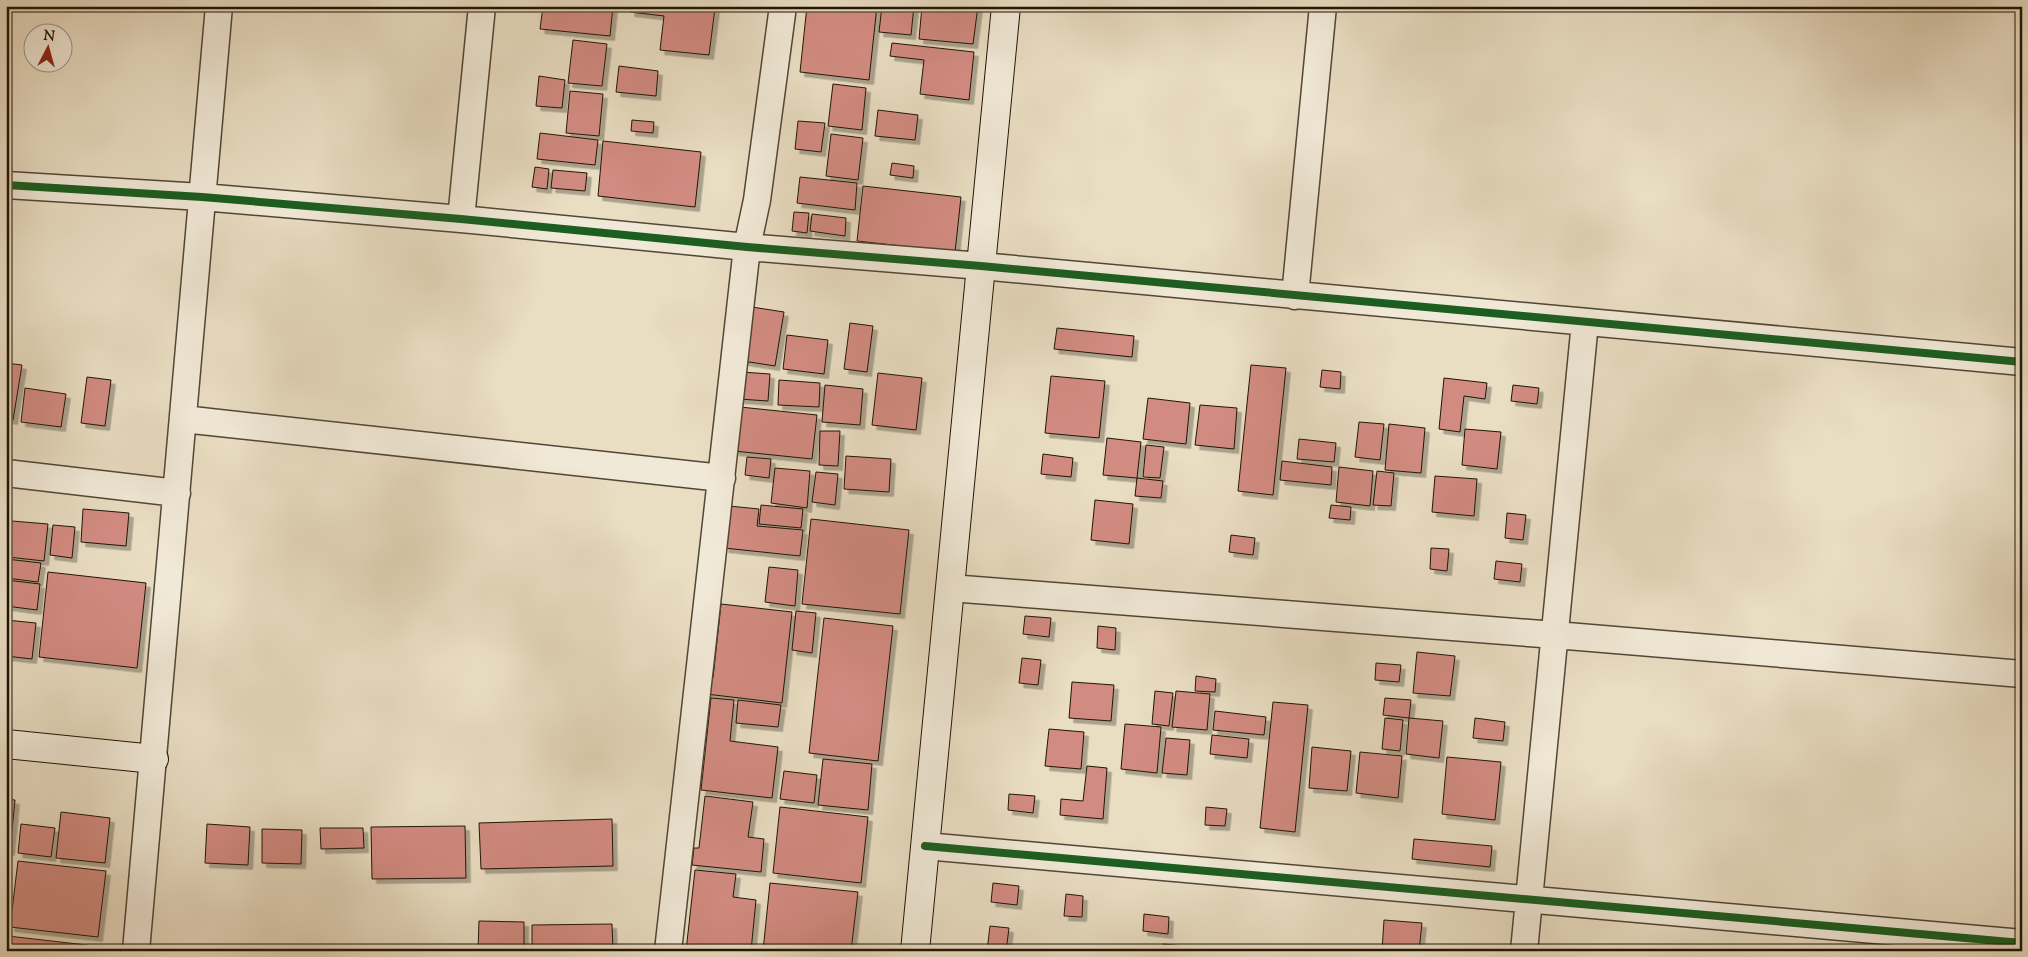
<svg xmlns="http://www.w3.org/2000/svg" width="2028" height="957" font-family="'Sorts Mill Goudy',serif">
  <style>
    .building { fill: #d28b81; stroke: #201407; filter: url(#shadow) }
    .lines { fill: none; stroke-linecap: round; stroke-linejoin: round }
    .street-casing { stroke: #524636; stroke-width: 29 }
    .secondary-casing { stroke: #201407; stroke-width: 30 }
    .street { stroke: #f1e9d7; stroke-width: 26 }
    .secondary { stroke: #f1e9d7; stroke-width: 28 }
    .cycleway-casing { stroke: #f1e9d7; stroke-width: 11 }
    .cycleway { stroke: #1b5e20; stroke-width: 8 }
  </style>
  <defs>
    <filter id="shadow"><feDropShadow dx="4.5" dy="4.5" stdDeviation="0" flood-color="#0004"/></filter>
  </defs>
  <rect width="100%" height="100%" fill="#e9ddc2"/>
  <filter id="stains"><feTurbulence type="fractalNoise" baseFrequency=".004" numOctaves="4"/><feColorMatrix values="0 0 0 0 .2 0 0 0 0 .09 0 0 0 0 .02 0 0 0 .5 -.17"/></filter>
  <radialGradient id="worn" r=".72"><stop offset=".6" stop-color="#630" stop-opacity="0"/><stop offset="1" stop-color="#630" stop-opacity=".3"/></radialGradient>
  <path class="building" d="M543,6H613L610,36L540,29Z
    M631,6L715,8L709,55L660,50L664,16L630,12Z
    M807,6H877L869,80L800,72Z
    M882,6H914L911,35L879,32Z
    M922,6H978L973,44L919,39Z
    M573,40L607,44L602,86L568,83Z
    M892,43L974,52L969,100L920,94L924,60L890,56Z
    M619,66L658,71L656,96L616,92Z
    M539,76L565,80L562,108L536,106Z
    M833,84L866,88L862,130L828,126Z
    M570,91L603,94L599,136L566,133Z
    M878,110L918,115L915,140L875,136Z
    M632,120L654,122L653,133L631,131Z
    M798,121L825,123L821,152L795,149Z
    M540,133L598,140L595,165L537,159Z
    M831,134L863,138L858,180L826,176Z
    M603,141L701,152L695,207L598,196Z
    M892,163L914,166L913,178L890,175Z
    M535,167L549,169L547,189L532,187Z
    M553,170L587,173L585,191L551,188Z
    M800,177L857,183L855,210L797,203Z
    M863,186L961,197L955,252L857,241Z
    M794,212L809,213L807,233L792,231Z
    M812,214L846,218L845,236L810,231Z
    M752,307L784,312L775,366L743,361Z
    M850,323L873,326L867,372L844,369Z
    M1057,328L1134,336L1132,357L1054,349Z
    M787,335L828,340L824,374L783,369Z
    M6,363L22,365L13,420L6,419Z
    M1251,365L1286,368L1273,495L1238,491Z
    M1322,370L1341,372L1340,389L1320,387Z
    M741,372L770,374L768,401L739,399Z
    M878,373L922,378L916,430L872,425Z
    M1051,376L1105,381L1099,438L1045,433Z
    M87,377L111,380L105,426L81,423Z
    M1444,378L1487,383L1485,399L1464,396L1460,432L1439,429Z
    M779,380L820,383L819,407L778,405Z
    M825,385L863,389L860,425L822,422Z
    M1513,385L1539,388L1537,404L1511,401Z
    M25,388L66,394L61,427L21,422Z
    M1148,398L1190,403L1186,444L1143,439Z
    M1200,405L1237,408L1234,449L1195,445Z
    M740,407L817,415L812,459L734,451Z
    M1359,422L1384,424L1380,460L1355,457Z
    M1389,424L1425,428L1421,473L1385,470Z
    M1465,429L1501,432L1497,469L1462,465Z
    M820,431H840L838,466L819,465Z
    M1107,438L1141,442L1137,478L1103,475Z
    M1299,439L1336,443L1334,462L1297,459Z
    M1146,445L1164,447L1160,478L1143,477Z
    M1043,454L1073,458L1071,477L1041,474Z
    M846,456L891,459L889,492L844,489Z
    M747,457L771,459L769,478L745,475Z
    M1282,461L1332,467L1331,485L1280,480Z
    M1339,467L1373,471L1370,506L1336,502Z
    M775,468L810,471L807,508L771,503Z
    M1377,471L1394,473L1391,506L1373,505Z
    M816,472L838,474L835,505L812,502Z
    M1435,476L1477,479L1474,516L1432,512Z
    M1137,478L1163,481L1161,498L1135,496Z
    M1095,500L1133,504L1129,544L1091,540Z
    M761,505L803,509L801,528L759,524Z
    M1331,505L1351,507L1350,520L1329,518Z
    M729,506L759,509L757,526L803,530L800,556L724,548Z
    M83,509L129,513L126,546L81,542Z
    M1507,513L1526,515L1523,540L1505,538Z
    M811,519L909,530L900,614L802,604Z
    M12,521L48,524L44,561L8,557Z
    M53,525L75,527L72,558L50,555Z
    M1231,535L1255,538L1253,555L1229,552Z
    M1431,548L1449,549L1447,571L1430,569Z
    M6,559L41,563L38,582L6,578Z
    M1496,561L1522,564L1520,582L1494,579Z
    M769,567L798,570L795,606L765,602Z
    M48,572L146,583L137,668L39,657Z
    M6,580L40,584L37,610L6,606Z
    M721,604L792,612L782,703L706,694L708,677L713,678Z
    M796,611L816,613L812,653L792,650Z
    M1025,616L1051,618L1049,637L1023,634Z
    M824,618L893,626L878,761L809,753Z
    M6,620L36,623L32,659L6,656Z
    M1098,626L1116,628L1115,650L1097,648Z
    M1417,652L1455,656L1450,696L1413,693Z
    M1022,658L1041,660L1038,685L1019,683Z
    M1376,663L1401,665L1399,682L1375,680Z
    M1196,676L1216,679L1215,692L1195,691Z
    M1072,682L1114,685L1111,721L1069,718Z
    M1155,691L1173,693L1169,726L1152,724Z
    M1176,691L1210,694L1207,730L1172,727Z
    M711,698L734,700L730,741L778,747L772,798L701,790Z
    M1385,698L1411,700L1409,718L1383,715Z
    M738,700L781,705L778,727L736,723Z
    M1273,702L1308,705L1295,832L1260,828Z
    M1215,711L1266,717L1264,735L1213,730Z
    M1385,718L1403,720L1400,751L1382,749Z
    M1409,718L1443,721L1439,758L1406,754Z
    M1475,718L1505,722L1503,741L1473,738Z
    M1125,724L1161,727L1157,773L1121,769Z
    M1049,729L1084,732L1081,769L1045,766Z
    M1212,735L1249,739L1247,758L1210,754Z
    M1166,738L1190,740L1187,775L1162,773Z
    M1312,747L1351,751L1347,791L1309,788Z
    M1360,752L1402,756L1398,798L1356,793Z
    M1447,757L1501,762L1495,820L1442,814Z
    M823,759L872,764L868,810L818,805Z
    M1087,766L1107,768L1103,819L1060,815L1061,799L1083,801Z
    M784,771L817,775L814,803L780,799Z
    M1009,794L1035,796L1033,813L1008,810Z
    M705,796L753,802L748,837L764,839L761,872L692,865L694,848H699Z
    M6,799L15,800L10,851H6Z
    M780,807L868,817L861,883L773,873Z
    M1206,807L1227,809L1225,826L1205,825Z
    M61,812L110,818L105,863L56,858Z
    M612,819L613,866L481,869L479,823Z
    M21,824L55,828L51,857L18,853Z
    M207,824L250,827L248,865L205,863Z
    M465,826L466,878L372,879L371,827Z
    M320,828H363L364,848L321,849Z
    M262,829L302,830L301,864L262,863Z
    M1414,839L1492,846L1490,867L1412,859Z
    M18,861L106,871L98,937L10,927Z
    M695,870L736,874L733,897L756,900L751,951H686Z
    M770,883L858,892L851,951H763Z
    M993,883L1019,886L1017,905L991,902Z
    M1066,894L1083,896L1082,917L1064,916Z
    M1144,914L1169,917L1168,934L1143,931Z
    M1384,920L1422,923L1419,951H1382Z
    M479,921L524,922V951H478Z
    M612,924L613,951H532V925Z
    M990,926L1009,928L1006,951H987Z
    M8,936L95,946V951H6Z
    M1163,944L1184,946V951H1163Z"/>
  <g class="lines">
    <defs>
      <path id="street" d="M6,185L202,197L461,219L747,247L981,266L2022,362
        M461,219L482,6
        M1295,296L1323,6
        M183,419L722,478
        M6,473L177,493
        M950,588L1555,635L2022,674
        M925,846L2022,943
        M136,951L219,6
        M668,951L747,247L757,200L783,6
        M1524,951L1585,322"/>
      <path id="secondary" d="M6,744L154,759
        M915,951L1006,6"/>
    </defs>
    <use href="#street" class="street-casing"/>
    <use href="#secondary" class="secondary-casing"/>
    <use href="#street" class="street"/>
    <use href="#secondary" class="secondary"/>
    <defs>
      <path id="cycleway" d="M6,185L202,197L461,219L747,247L981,266L2022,362
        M925,846L2022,943"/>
    </defs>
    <use href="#cycleway" class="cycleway-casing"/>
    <use href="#cycleway" class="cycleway"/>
  </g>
  <rect width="2028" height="957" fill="none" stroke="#e9ddc2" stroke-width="25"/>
  <rect x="8" y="8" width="2013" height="942" fill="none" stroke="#201407" stroke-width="2.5"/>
  <rect x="12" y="12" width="2003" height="932" fill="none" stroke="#201407"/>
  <g transform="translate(48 48) rotate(6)"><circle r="24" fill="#f1e9d7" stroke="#9d9484"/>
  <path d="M0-4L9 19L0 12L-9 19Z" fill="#8f2418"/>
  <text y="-8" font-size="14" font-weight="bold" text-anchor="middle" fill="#201407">N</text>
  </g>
  <rect width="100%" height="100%" filter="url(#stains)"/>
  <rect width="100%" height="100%" fill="url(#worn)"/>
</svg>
